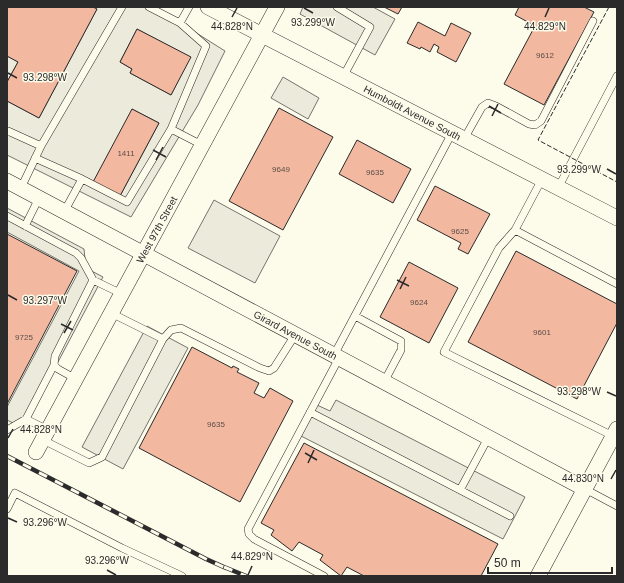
<svg xmlns="http://www.w3.org/2000/svg" width="624" height="583" font-family="Helvetica,sans-serif">
  <style>
    .parking { fill: #eceadb; stroke: #74746e; fill-rule: evenodd }
    .building { fill: #f2b8a0; stroke: #2b2b2b }
    .lines { fill: none; stroke-linecap: round; stroke-linejoin: round }
    .service-casing { stroke: #2b2b2b; stroke-width: 8 }
    .minor-casing { stroke: #2b2b2b; stroke-width: 16 }
    .service { stroke: #fdfbea; stroke-width: 7 }
    .minor { stroke: #fdfbea; stroke-width: 15 }
    .rail-casing { stroke: #2b2b2b; stroke-width: 4.5 }
    .rail { stroke: #fdfbea; stroke-width: 3; stroke-dasharray: 9; stroke-linecap: butt }
    .fence { stroke: #2b2b2b; stroke-width: 1; stroke-dasharray: 5 2; stroke-linecap: butt }
    .ticks { fill: none; stroke: #2b2b2b; stroke-width: 1.5 }
    .labels { text-anchor: middle; stroke-width: 3; stroke-linejoin: round; paint-order: stroke }
    .number-label { font-size: 8px; fill: #5d4e48 }
    .street-label { font-size: 10px; fill: #2b2b2b; stroke: #fdfbea }
    .ticks-label { font-size: 10px; text-anchor: middle; fill: #2b2b2b; stroke: #fdfbea; stroke-width: 3; stroke-linejoin: round; paint-order: stroke }
  </style>
  <rect width="100%" height="100%" fill="#fdfbea"/>
  <path class="parking" d="M93,7H155L225,51L198,105L131,217L7,155V101L39,118L97,9ZM137,29L190,57L171,95L130,73L132,69L120,62ZM132,109L159,123L120,196Z
    M303,7H373L395,19L375,55L300,14Z
    M7,56L18,62L7,82Z
    M283,77L319,98L308,119L271,98Z
    M214,200L280,236L255,283L188,248Z
    M7,208L84,249L86,268L103,277L23,428L7,420V407L79,271L7,232Z
    M147,326L188,348L123,469L82,447Z
    M336,400L525,497L503,539L301,436L317,405L330,411Z"/>
  <path class="building" d="M7,7H93L97,9L39,118L7,101V82L18,62L7,56Z
    M384,7H402L398,14Z
    M519,7H584L594,12L544,105L504,84L535,26L515,15Z
    M418,22L445,36L451,23L471,33L456,62L437,52L439,47L434,44L430,52L421,47L420,49L407,43Z
    M137,29L191,57L171,95L130,73L132,69L120,62Z
    M279,108L333,137L283,230L229,201Z
    M132,109L159,123L120,196L93,182Z
    M357,140L411,169L393,203L339,174Z
    M435,186L490,214L468,254L458,249L461,243L417,220Z
    M7,234L77,271L7,404Z
    M516,251L617,304V323L577,399L468,342Z
    M409,262L458,288L429,343L380,317Z
    M192,347L232,368L233,366L239,369L237,372L259,383L254,393L264,398L270,388L293,401L240,502L139,448Z
    M304,443L498,544L481,576H364L347,567L341,576L320,560L323,555L299,542L292,551L271,535L274,530L261,523Z"/>
  <g class="lines">
    <defs>
      <path id="service" d="M149,7L180,23L189,7
        M337,7L370,27L343,77
        M180,23L206,46L171,129L202,145
        M7,132L8,131L41,146
        M464,139L482,107L488,103L496,106L529,124L535,125L541,121L593,21
        M35,158L82,179
        M21,188L41,146L122,7
        M558,188L617,76
        M64,212L82,179L127,202L171,129
        M7,216L76,253L81,258L93,280L122,294
        M25,226L39,198
        M515,230L542,179
        M111,313L163,339L171,330L181,328L260,368L269,371L274,368L295,335
        M355,316L401,341V350L384,382
        M334,355L452,133
        M76,379L58,369L54,365L55,356L93,280
        M310,412L510,516
        M7,430L26,419
        M48,430L26,419L54,365
        M613,436L444,352L499,248L515,230L617,284
        M43,440L89,463L102,457L163,339
        M585,489L617,506
        M460,490L488,438
        M7,509L15,493L122,548L182,576
        M324,576L254,539L249,534L248,529L339,358"/>
      <g id="minor">
        <path id="s1" d="M208,7L617,218"/>
        <path id="s2" d="M7,181L585,489"/>
        <path id="s3" d="M36,452L277,7"/>
        <path d="M538,576L617,429"/>
      </g>
    </defs>
    <use href="#service" class="service-casing"/>
    <use href="#minor" class="minor-casing"/>
    <use href="#service" class="service"/>
    <use href="#minor" class="minor"/>
    <defs>
      <path id="rail" d="M7,456L206,559L226,568
        M224,567L246,576"/>
    </defs>
    <use href="#rail" class="rail-casing"/>
    <use href="#rail" class="rail"/>
    <path class="fence" d="M609,7L538,140L617,182"/>
  </g>
  <path class="ticks" d="M304,8L313,13M232,17L237,8M545,17L549,8M8,73L17,78M489,106L501,113M492,116L498,104M153,150L166,157M156,160L163,147M607,169L616,174M397,280L409,286M400,289L406,277M8,295L17,300M61,324L73,330M64,333L71,321M607,392L616,396M8,438L13,429M305,453L317,460M308,463L314,450M611,479L616,470M8,518L17,522M107,570L116,575M248,575L252,566"/>
  <g class="labels">
    <g class="number-label">
      <text x="545" y="58">9612</text>
      <text x="126" y="156">1411</text>
      <text x="281" y="172">9649</text>
      <text x="375" y="175">9635</text>
      <text x="460" y="234">9625</text>
      <text x="419" y="305">9624</text>
      <text x="542" y="335">9601</text>
      <text x="24" y="340">9725</text>
      <text x="216" y="427">9635</text>
    </g>
    <g class="street-label">
      <text dy="4" stroke="none"><textPath href="#s1" startOffset="230">Humboldt Avenue South</textPath></text>
      <text dy="4" stroke="none"><textPath href="#s3" startOffset="253">West 97th Street</textPath></text>
      <text dy="4" stroke="none"><textPath href="#s2" startOffset="327">Girard Avenue South</textPath></text>
    </g>
  </g>
  <g class="ticks-label">
    <text x="313" y="26">93.299°W</text>
    <text x="232" y="30">44.828°N</text>
    <text x="545" y="30">44.829°N</text>
    <text x="45" y="81">93.298°W</text>
    <text x="579" y="173">93.299°W</text>
    <text x="45" y="304">93.297°W</text>
    <text x="579" y="395">93.298°W</text>
    <text x="41" y="433">44.828°N</text>
    <text x="583" y="482">44.830°N</text>
    <text x="45" y="526">93.296°W</text>
    <text x="252" y="560">44.829°N</text>
    <text x="107" y="564">93.296°W</text>
  </g>
  <rect width="624" height="583" fill="none" stroke="#2b2b2b" stroke-width="16"/>
  <path d="M488 567v6h124v-6" fill="none" stroke="#2b2b2b" stroke-width="2"/>
  <text x="494" y="567" font-size="12" fill="#2b2b2b" stroke="#fdfbea" stroke-width="3" paint-order="stroke">50 m</text>
</svg>
